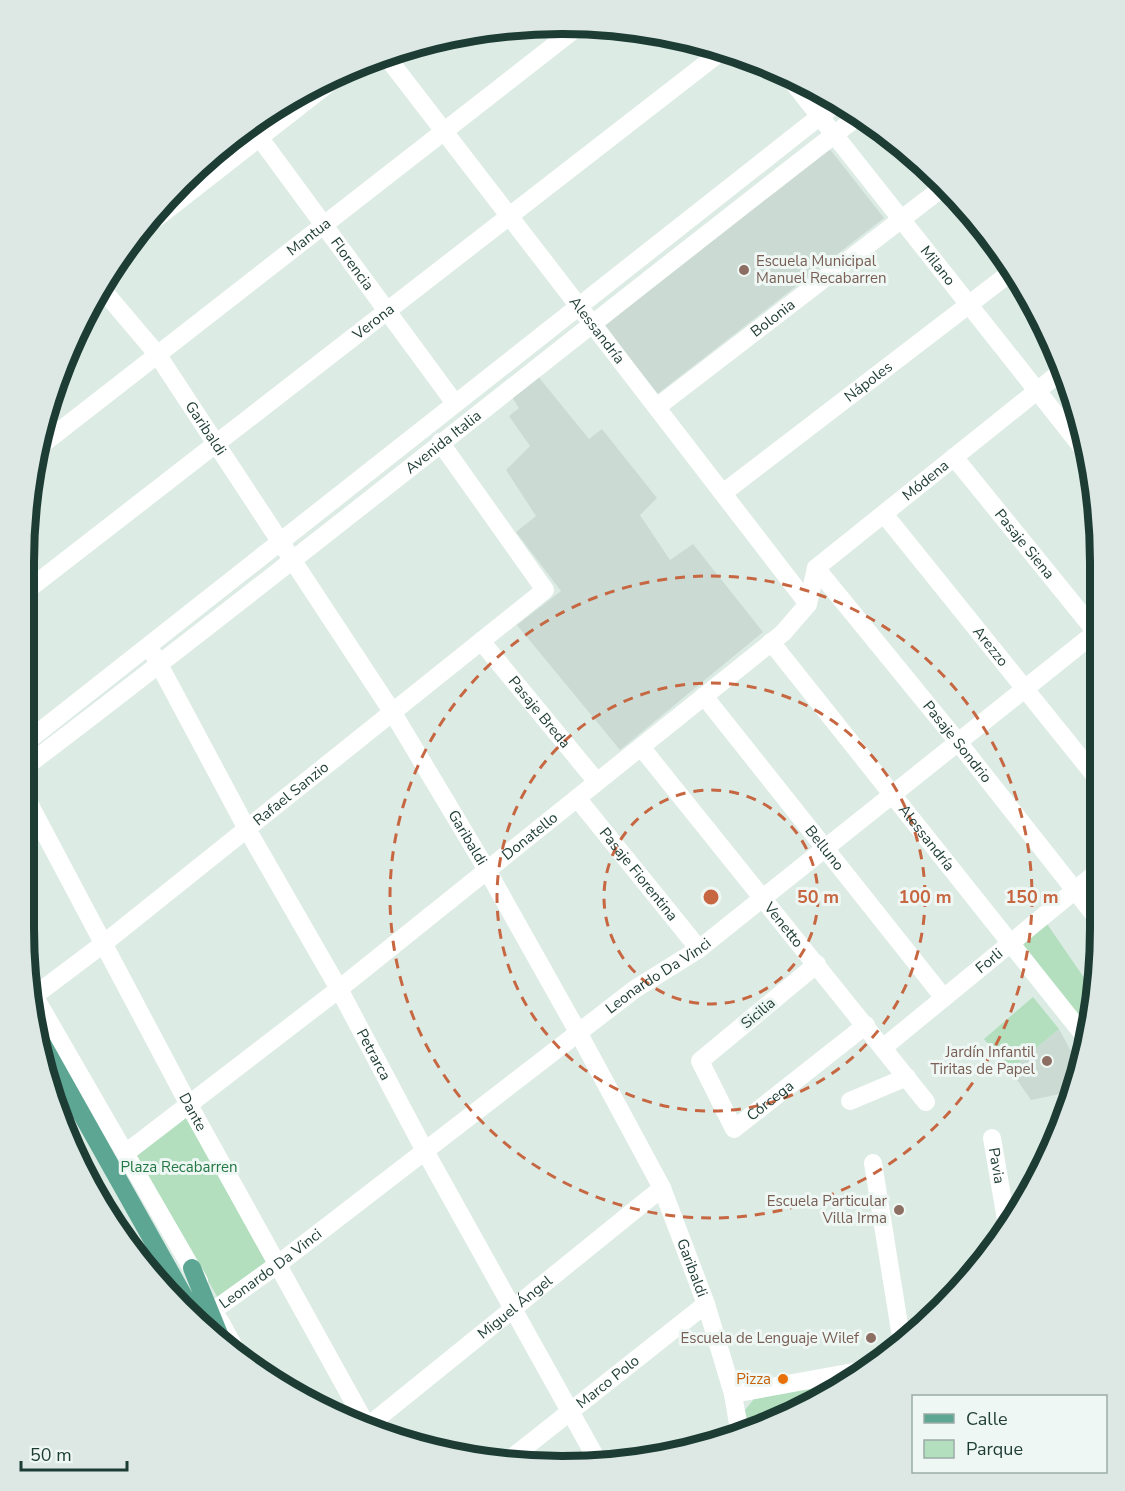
<svg xmlns="http://www.w3.org/2000/svg" width="1125" height="1491" font-family="'Nunito Sans',sans-serif">
  <style>
    .built { fill: #cbdbd4 }
    .green { fill: #b3dfbf }
    .lines { fill: none; stroke-linecap: round; stroke-linejoin: round }
    .minor { stroke: #fff; stroke-width: 18 }
    .major { stroke: #5da693; stroke-width: 18 }
    .ring { fill: none; stroke: #c66742; stroke-width: 3; stroke-dasharray: 10 8 }
    .education-dot { fill: #8d6e63; stroke: #eef7f3; stroke-width: 2 }
    .food-dot { fill: #e8710a; stroke: #eef7f3; stroke-width: 2 }
    .labels { text-anchor: middle; stroke-width: 6; stroke-linejoin: round; paint-order: stroke }
    .street-label { font-size: 15px; fill: #1d3c34; stroke: #eef7f3 }
    .education-label { font-size: 15px; fill: #785e54; stroke: #eef7f3; text-anchor: end }
    .park-label { font-size: 15px; fill: #237744; stroke: #eef7f3 }
    .food-label { font-size: 15px; fill: #c56008; stroke: #eef7f3; text-anchor: end }
    .rim { fill: none; stroke: #1d3c34; stroke-width: 8 }
    .centre { fill: #c66742; stroke: #eef7f3; stroke-width: 3 }
    .ring-label { font-size: 18px; text-anchor: middle; font-weight: bold; fill: #c66742; stroke: #eef7f3; stroke-width: 6; stroke-linejoin: round; paint-order: stroke }
  </style>
  <rect width="100%" height="100%" fill="#ddebe5"/>
  <path class="built" d="M829,148L884,218L656,395L604,323Z
    M537,375L589,439L602,429L657,498L640,515L670,560L693,544L763,632L620,750L517,625L561,591L516,532L536,516L506,470L530,446L509,416L519,408L511,396Z
    M1059,1029L1071,1051L1074,1091L1031,1100L1010,1070Z"/>
  <path class="green" d="M1045,921L1096,995L1089,1029L1016,944Z
    M1033,997L1059,1029L1010,1070L984,1039Z
    M186,1114L266,1262L218,1298L136,1154Z
    M827,1384L794,1410L750,1431L745,1410L754,1399Z"/>
  <g class="lines">
    <g class="minor">
      <path id="s1" d="M386,56L808,604"/>
      <path id="s2" d="M787,75L1088,455"/>
      <path id="s3" d="M251,126L454,402"/>
      <path d="M135,235L346,70"/>
      <path id="s4" d="M102,289L157,354L393,713L487,870L578,1032L662,1188L706,1304L733,1394L740,1436"/>
      <path id="s5" d="M657,407L946,185"/>
      <path id="s6" d="M39,447L579,26"/>
      <path id="s7" d="M954,457L1096,632"/>
      <path id="s8" d="M723,493L1014,270"/>
      <path id="s9" d="M884,514L1096,777"/>
      <path id="s10" d="M816,568L958,742L1096,917"/>
      <path id="s11" d="M25,592L722,51"/>
      <path id="s12" d="M481,641L597,782"/>
      <path id="s13" d="M771,642L1082,1033"/>
      <path id="s14" d="M154,655L247,829L339,989L425,1151L600,1465"/>
      <path id="s15" d="M704,696L944,998"/>
      <path d="M25,743L838,102"/>
      <path id="s16" d="M641,747L926,1102"/>
      <path id="s17" d="M24,768C306,554 581,330 861,114"/>
      <path id="s18" d="M24,794L189,1105L367,1426"/>
      <path id="s19" d="M577,798L699,949"/>
      <path id="s20" d="M817,964L700,1061L734,1129L866,1025"/>
      <path d="M32,992L199,1281"/>
      <path id="s21" d="M34,996L103,944L545,590L440,442"/>
      <path id="s22" d="M884,1047L1096,873"/>
      <path d="M850,1101L907,1077"/>
      <path id="s23" d="M992,1138L1008,1231"/>
      <path id="s24" d="M127,1152L339,989L783,633L808,604L816,568L1063,370"/>
      <path d="M873,1163L902,1343"/>
      <path id="s25" d="M214,1310L277,1265L635,989L699,949L1096,632"/>
      <path d="M220,1321L238,1354"/>
      <path d="M733,1394L870,1369"/>
      <path id="s26" d="M368,1426L662,1188"/>
      <path id="s27" d="M509,1460L706,1304"/>
    </g>
    <path class="major" d="M39,1038L200,1325
      M192,1268L223,1344"/>
  </g>
  <g class="ring">
    <circle cx="711" cy="897" r="107"/>
    <circle cx="711" cy="897" r="214"/>
    <circle cx="711" cy="897" r="321"/>
  </g>
  <g class="education-dot">
    <circle cx="744" cy="270" r="6"/>
    <circle cx="1047" cy="1061" r="6"/>
    <circle cx="899" cy="1210" r="6"/>
    <circle cx="871" cy="1338" r="6"/>
  </g>
  <circle class="food-dot" cx="783" cy="1379" r="6"/>
  <g class="labels">
    <g class="street-label">
      <text dy="5" stroke="none"><textPath href="#s6" startOffset="342">Mantua</textPath></text>
      <text dy="5" stroke="none"><textPath href="#s3" startOffset="171">Florencia</textPath></text>
      <text dy="5" stroke="none"><textPath href="#s2" startOffset="243">Milano</textPath></text>
      <text dy="5" stroke="none"><textPath href="#s5" startOffset="146">Bolonia</textPath></text>
      <text dy="5" stroke="none"><textPath href="#s11" startOffset="441">Verona</textPath></text>
      <text dy="5" stroke="none"><textPath href="#s1" startOffset="346">Alessandría</textPath></text>
      <text dy="5" stroke="none"><textPath href="#s8" startOffset="183">Nápoles</textPath></text>
      <text dy="5" stroke="none"><textPath href="#s4" startOffset="174">Garibaldi</textPath></text>
      <text dy="5" stroke="none"><textPath href="#s17" startOffset="531">Avenida Italia</textPath></text>
      <text dy="5" stroke="none"><textPath href="#s24" startOffset="1052">Módena</textPath></text>
      <text dy="5" stroke="none"><textPath href="#s7" startOffset="112">Pasaje Siena</textPath></text>
      <text dy="5" stroke="none"><textPath href="#s9" startOffset="170">Arezzo</textPath></text>
      <text dy="5" stroke="none"><textPath href="#s12" startOffset="92">Pasaje Breda</textPath></text>
      <text dy="5" stroke="none"><textPath href="#s10" startOffset="224">Pasaje Sondrio</textPath></text>
      <text dy="5" stroke="none"><textPath href="#s21" startOffset="327">Rafael Sanzio</textPath></text>
      <text dy="5" stroke="none"><textPath href="#s24" startOffset="512">Donatello</textPath></text>
      <text dy="5" stroke="none"><textPath href="#s4" startOffset="660">Garibaldi</textPath></text>
      <text dy="5" stroke="none"><textPath href="#s13" startOffset="250">Alessandría</textPath></text>
      <text dy="5" stroke="none"><textPath href="#s15" startOffset="194">Belluno</textPath></text>
      <text dy="5" stroke="none"><textPath href="#s19" startOffset="98">Pasaje Fiorentina</textPath></text>
      <text dy="5" stroke="none"><textPath href="#s16" startOffset="228">Venetto</textPath></text>
      <text dy="5" stroke="none"><textPath href="#s22" startOffset="136">Forli</textPath></text>
      <text dy="5" stroke="none"><textPath href="#s25" startOffset="556">Leonardo Da Vinci</textPath></text>
      <text transform="translate(758 1013) rotate(-40)" y="5">Sicilia</text>
      <text dy="5" stroke="none"><textPath href="#s14" startOffset="456">Petrarca</textPath></text>
      <text dy="5" stroke="none"><textPath href="#s20" startOffset="274">Córcega</textPath></text>
      <text dy="5" stroke="none"><textPath href="#s18" startOffset="360">Dante</textPath></text>
      <text dy="5" stroke="none"><textPath href="#s23" startOffset="28">Pavia</textPath></text>
      <text dy="5" stroke="none"><textPath href="#s25" startOffset="70">Leonardo Da Vinci</textPath></text>
      <text dy="5" stroke="none"><textPath href="#s4" startOffset="1146">Garibaldi</textPath></text>
      <text dy="5" stroke="none"><textPath href="#s26" startOffset="189">Miguel Ángel</textPath></text>
      <text dy="5" stroke="none"><textPath href="#s27" startOffset="126">Marco Polo</textPath></text>
    </g>
    <g class="education-label">
      <text x="756" y="266" text-anchor="start">Escuela Municipal<tspan x="756" dy="17">Manuel Recabarren</tspan></text>
      <text x="1035" y="1057">Jardín Infantil<tspan x="1035" dy="17">Tiritas de Papel</tspan></text>
      <text x="887" y="1206">Escuela Particular<tspan x="887" dy="17">Villa Irma</tspan></text>
      <text x="859" y="1343">Escuela de Lenguaje Wilef</text>
    </g>
    <g class="park-label">
      <text x="179" y="1172">Plaza Recabarren</text>
    </g>
    <g class="food-label">
      <text x="771" y="1384">Pizza</text>
    </g>
  </g>
  <path d="M0 0H1125V1491H0ZM562 34H562A528 528 0 0 1 1090 562V928A528 528 0 0 1 562 1456H562A528 528 0 0 1 34 928V562A528 528 0 0 1 562 34Z" fill="#dde8e4" fill-rule="evenodd"/>
  <path class="rim" d="M562 34H562A528 528 0 0 1 1090 562V928A528 528 0 0 1 562 1456H562A528 528 0 0 1 34 928V562A528 528 0 0 1 562 34Z"/>
  <circle cx="711" cy="897" r="9" class="centre"/>
  <g class="ring-label">
    <text x="818" y="903">50 m</text>
    <text x="925" y="903">100 m</text>
    <text x="1032" y="903">150 m</text>
  </g>
  <rect x="912" y="1395" width="195" height="78" fill="#eef7f3" stroke="#9aaca7" stroke-width="1.5"/>
  <rect x="924" y="1414" width="30" height="9" fill="#5da693" stroke="#9aaca7" stroke-width="1.5"/>
  <text x="966" y="1425" font-size="18" fill="#1d3c34">Calle</text>
  <rect x="924" y="1440" width="30" height="18" fill="#b3dfbf" stroke="#9aaca7" stroke-width="1.5"/>
  <text x="966" y="1455" font-size="18" fill="#1d3c34">Parque</text>
  <path d="M21 1461v9h106v-9" fill="none" stroke="#1d3c34" stroke-width="3"/>
  <text x="30" y="1461" font-size="18" fill="#1d3c34" stroke="#eef7f3" stroke-width="4.5" paint-order="stroke">50 m</text>
</svg>
